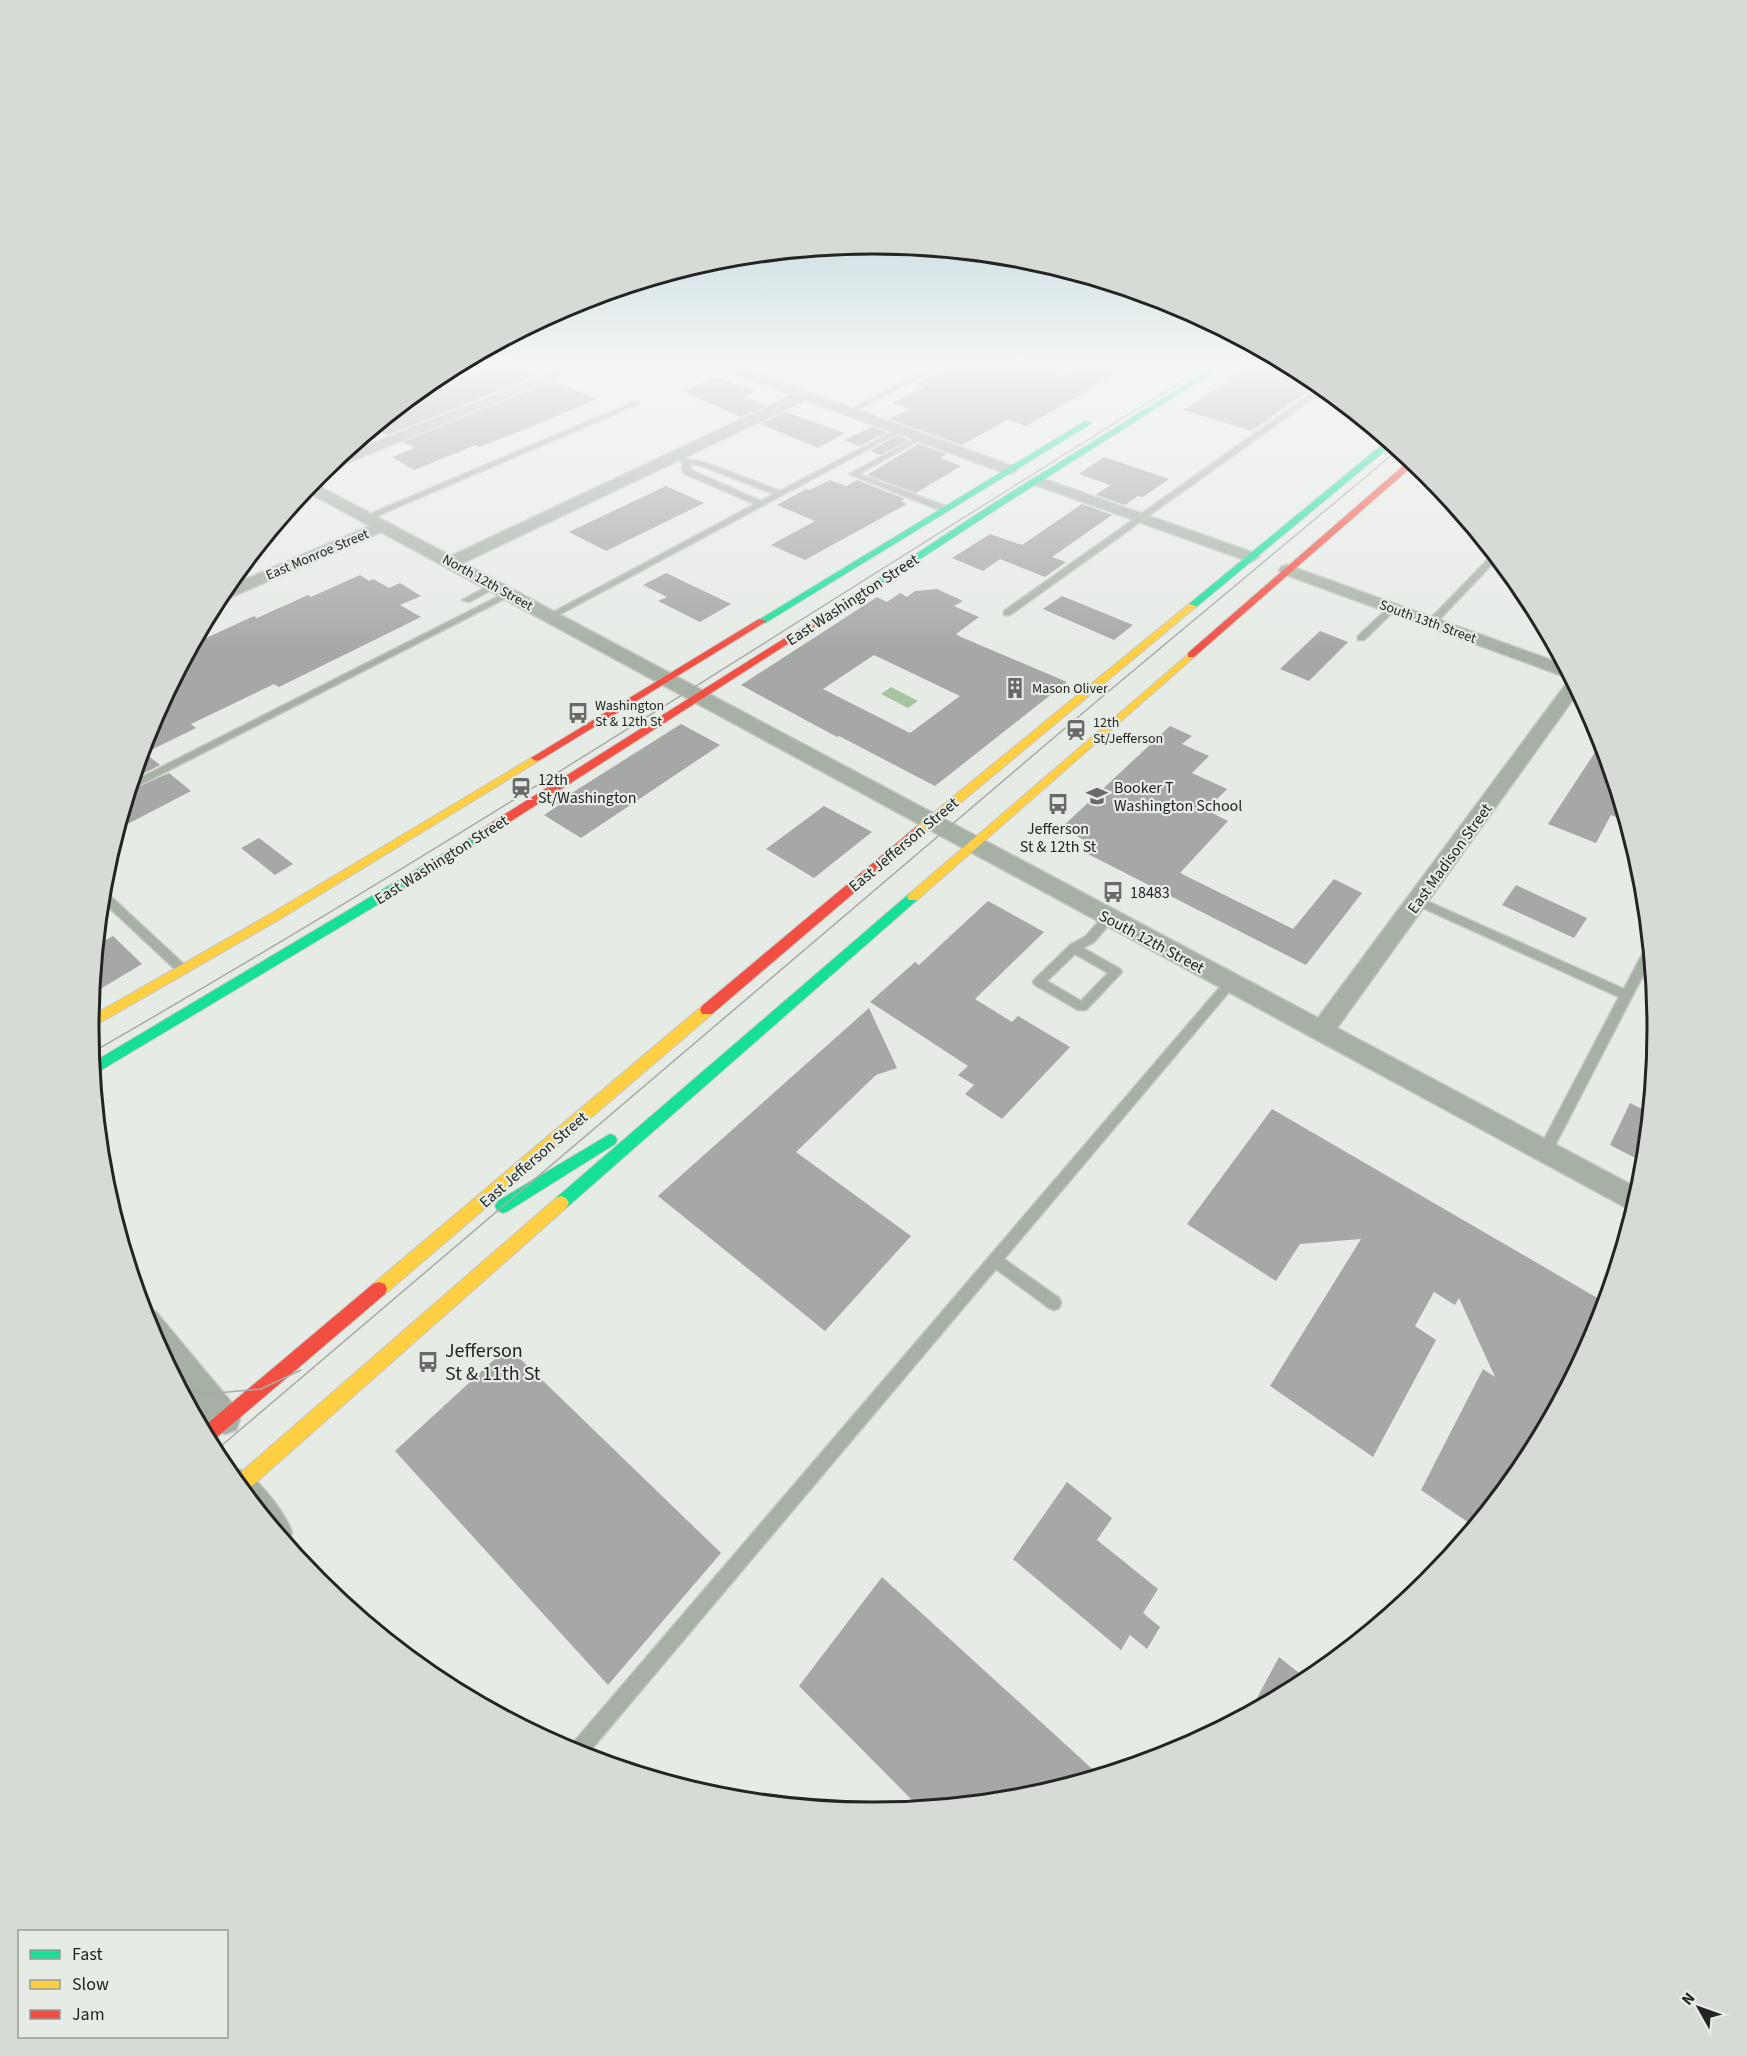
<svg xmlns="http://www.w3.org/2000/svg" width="1747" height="2056" font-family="'Source Sans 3',sans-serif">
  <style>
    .water { fill: #a6c49f }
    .building { fill: #a5a8a5; fill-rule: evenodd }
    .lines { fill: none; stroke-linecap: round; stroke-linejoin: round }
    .lane-casing { stroke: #c5c7c4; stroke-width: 3 }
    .street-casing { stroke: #c5c7c4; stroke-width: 3 }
    .fast-casing { stroke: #c5c7c4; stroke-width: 2 }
    .slow-casing { stroke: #c5c7c4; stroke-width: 2 }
    .jam-casing { stroke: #c5c7c4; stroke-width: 2 }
    .lane { fill: #a6b0a5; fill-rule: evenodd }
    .street { fill: #a6b0a5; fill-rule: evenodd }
    .fast { fill: #16e098; fill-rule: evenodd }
    .slow { fill: #ffcf43; fill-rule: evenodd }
    .jam { fill: #f24e42; fill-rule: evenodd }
    .tram { stroke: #a6aca5; stroke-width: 1.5 }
    .labels { text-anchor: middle; stroke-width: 4.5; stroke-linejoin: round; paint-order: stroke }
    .far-street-label { font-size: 14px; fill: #232523; stroke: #e6ece5 }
    .far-poi-label { font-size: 14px; fill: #232523; stroke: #e6ece5; text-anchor: start }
    .street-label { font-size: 16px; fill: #232523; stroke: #e6ece5 }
    .poi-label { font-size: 16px; fill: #232523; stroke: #e6ece5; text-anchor: start }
    .near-poi-label { font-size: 20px; fill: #232523; stroke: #e6ece5; text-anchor: start }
    .rim { fill: none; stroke: #232523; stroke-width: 3 }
  </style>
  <rect width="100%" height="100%" fill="#e7ebe6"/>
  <path class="water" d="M891,687L918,701L908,708L881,694Z"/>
  <path class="building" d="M494,364H509L538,375L388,435L373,428L409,398Z
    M955,364H1045L1061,375L1080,364H1133L1026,426L1007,420L962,445L889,419L910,409L893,403L924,387L916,384Z
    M1249,364H1288L1319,383L1252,431L1183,410L1229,380L1226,379Z
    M715,377L756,391L744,397L767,405L741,417L682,391Z
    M553,381L597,399L516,433L479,447L476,445L414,470L392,457L415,448L403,442Z
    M786,412L844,433L818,448L760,424Z
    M872,427L887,432L860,446L844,440Z
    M897,436L908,440L880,455L870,451Z
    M918,444L947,454L940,458L961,466L916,493L867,475Z
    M1104,457L1169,479L1143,497L1138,496L1125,505L1096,495L1110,485L1079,474Z
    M830,480L846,486L857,480L905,499L901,501L907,504L805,560L771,545L815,521L777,505L806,489L810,490Z
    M666,486L704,503L606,551L569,532Z
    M1082,504L1112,515L1052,557L1066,562L1045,577L1000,559L983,571L952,558L990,534L1022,545Z
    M666,573L731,604L700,622L658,601L667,597L643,585Z
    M360,575L369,581L373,579L389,588L400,583L421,596L400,605L421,617L279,687L274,684L191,724L196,728L145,753L160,765L133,779L148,727L193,644L254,616L257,618L308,595L311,597Z
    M937,589L963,601L954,606L979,617L956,634L961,637L1067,682L935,786L839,736L837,737L741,685L877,597L887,602L900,593L907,597L915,591ZM874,655L960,696L910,733L823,689Z
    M1062,596L1133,625L1114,640L1043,609Z
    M1320,631L1348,642L1309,681L1280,669Z
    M681,724L720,745L581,838L544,815L559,805L556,803Z
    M1170,726L1192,736L1182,744L1209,756L1192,773L1227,789L1206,810L1228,821L1180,873L1293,929L1334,879L1362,893L1306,965L1082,851L1090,843L1061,828Z
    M1603,740L1627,822L1611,815L1596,843L1548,824Z
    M169,773L191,791L118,829L129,791Z
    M824,806L872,832L814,878L766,849Z
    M259,838L293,864L275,875L241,848Z
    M1516,885L1587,918L1574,938L1502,905Z
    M988,901L1044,932L975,999L1012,1022L1018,1016L1070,1047L1002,1119L965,1094L974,1085L958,1075L968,1066L870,1002L915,962L919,965Z
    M113,936L142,964L92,994L97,945Z
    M869,1008L897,1068L876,1075L796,1152L911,1236L825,1331L658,1196Z
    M1630,1103L1650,1113L1645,1163L1610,1145Z
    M1272,1109L1606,1303L1599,1329L1526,1464L1475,1527L1421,1490L1483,1369L1495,1377L1459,1298L1455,1305L1434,1292L1415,1326L1436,1340L1373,1457L1270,1386L1361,1239L1300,1244L1276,1281L1187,1224Z
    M508,1347L721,1553L608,1685L395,1451Z
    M1067,1482L1112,1518L1097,1540L1158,1589L1143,1613L1160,1627L1147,1649L1130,1635L1121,1650L1013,1559Z
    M882,1577L1100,1776L1026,1798L920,1808L799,1686Z
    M1279,1657L1309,1681L1249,1713Z"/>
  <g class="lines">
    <defs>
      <path id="lane" d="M940,364H948L851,412L846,411Z
        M1174,364H1184L1185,365L1182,367Z
        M1322,386L1326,389L1010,615H1004V611Z
        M636,401L638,402V404L370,519L363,517Z
        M900,428L903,430L902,431L553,618L546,616L755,504L685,474L682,470L683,462L670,458V456L706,463L780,491ZM690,463L702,466L774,494L761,501L691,470Z
        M918,437L923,438L859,474L948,507V511H942L849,474Z
        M1494,553L1498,558L1435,624H1429V620Z
        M492,584L499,586L469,602L462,600Z
        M507,592L514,594L134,788L130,789L132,782Z
        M1390,606L1397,608L1364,640H1358V636Z
        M102,891L106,892L187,967L189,970L187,973H179L101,900Z
        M1418,897L1624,989L1647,945L1650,944L1652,958L1550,1155L1545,1157L1540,1155L1538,1151L1619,997L1414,904L1413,901L1414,898Z
        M1108,914L1112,915L1114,918L1112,921L1094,942L1083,948L1120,969L1122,972L1086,1010H1078L1035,985L1033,982L1035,979L1070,945L1086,936L1104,915ZM1075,954L1108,973L1081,1001L1047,981Z
        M1230,979L1236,983L1234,986L1004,1259L1059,1298L1061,1303L1059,1308L1054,1310L1049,1308L996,1269L585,1757L567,1750L1226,980Z"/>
      <path id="street" d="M573,364H590L332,469H323L338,457Z
        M713,364H730L1015,467L1017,470L1010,474L1005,473L805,400L463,563L1318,1018L1569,680L1573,679L1579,691L1337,1028L1641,1190L1634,1212L381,532L224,600L216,601L223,589L370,526L304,490L311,482L451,556L793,395L715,367Z
        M1038,477L1257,554L1259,557L1251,562L1245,560L1033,484L1031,481Z
        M1287,565L1565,665L1572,677L1563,676L1281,573L1279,570L1281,567Z
        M146,1308L156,1312L236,1408L240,1419L236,1430L225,1434C193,1421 153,1343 143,1310Z
        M240,1470C259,1478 284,1512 292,1532L288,1544L229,1474Z"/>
      <path id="fast" d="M1218,364H1226L1000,507L823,622L815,620L994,503Z
        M1085,421L1092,423L765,623L757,621Z
        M1388,440L1393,444L1195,608H1189V604Z
        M476,834L480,835L482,838L480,841L372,908L93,1075L92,1063Z
        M913,893L917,894L919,897L917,900L566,1208L561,1210L556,1208L553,1203L556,1198L909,894Z
        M610,1134L615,1136L617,1140L615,1144L508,1211L503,1213L498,1211L495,1206L498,1201Z"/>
      <path id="slow" d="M1189,604L1197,606L924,833H916L914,830L916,827Z
        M1191,652L1196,655L1194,657L917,900H909L907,897L909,894Z
        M536,755L541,758L540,760L280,919L89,1029L90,1017L272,913Z
        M707,1005L712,1006L714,1010L712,1014L385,1294L379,1296L373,1294L371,1289L373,1284L702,1006Z
        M561,1196L566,1198L569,1203L566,1208L244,1493L233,1479L556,1198Z"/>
      <path id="jam" d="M1411,459L1416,463L1194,657H1188V653Z
        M817,618L825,620L480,841H472L470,838L472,835Z
        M759,619L767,621L540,760L536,761L531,758Z
        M920,826L926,830L924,833L712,1014H702L700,1010L702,1006L916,827Z
        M379,1282L385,1284L387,1289L385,1294L210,1443L202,1428L373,1284Z"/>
    </defs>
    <use href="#lane" class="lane-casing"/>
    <use href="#street" class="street-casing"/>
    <use href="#fast" class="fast-casing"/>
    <use href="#slow" class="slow-casing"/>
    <use href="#jam" class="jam-casing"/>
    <use href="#lane" class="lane"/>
    <use href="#street" class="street"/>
    <use href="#fast" class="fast"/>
    <use href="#slow" class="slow"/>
    <use href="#jam" class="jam"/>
    <path class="tram" d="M91,1053C471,835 837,594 1210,364
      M178,1385L205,1394L261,1389L301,1370
      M214,1452L1097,701L1399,449"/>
  </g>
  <linearGradient id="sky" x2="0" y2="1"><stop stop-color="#8dbacb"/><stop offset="0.56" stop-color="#f4f6f4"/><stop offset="1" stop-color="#f4f6f4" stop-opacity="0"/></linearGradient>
  <rect width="1747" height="652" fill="url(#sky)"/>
  <defs>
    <symbol id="building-bare" viewBox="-9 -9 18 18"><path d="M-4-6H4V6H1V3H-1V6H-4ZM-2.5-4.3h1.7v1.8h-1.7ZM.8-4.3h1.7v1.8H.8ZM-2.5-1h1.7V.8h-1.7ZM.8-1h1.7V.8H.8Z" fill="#686a67" stroke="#e6ece5" stroke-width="2.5" paint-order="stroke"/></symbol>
    <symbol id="bus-bare" viewBox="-9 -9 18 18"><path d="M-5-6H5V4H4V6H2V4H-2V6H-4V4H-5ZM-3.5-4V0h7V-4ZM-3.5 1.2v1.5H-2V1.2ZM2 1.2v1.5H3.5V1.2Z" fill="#686a67" stroke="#e6ece5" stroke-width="2.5" paint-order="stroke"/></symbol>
    <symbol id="station-bare" viewBox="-9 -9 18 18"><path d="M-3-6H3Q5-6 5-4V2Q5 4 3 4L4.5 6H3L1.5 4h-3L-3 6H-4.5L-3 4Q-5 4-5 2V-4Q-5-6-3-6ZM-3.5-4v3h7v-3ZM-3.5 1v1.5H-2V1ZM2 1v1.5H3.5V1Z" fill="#686a67" stroke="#e6ece5" stroke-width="2.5" paint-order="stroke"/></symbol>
    <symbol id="school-bare" viewBox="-9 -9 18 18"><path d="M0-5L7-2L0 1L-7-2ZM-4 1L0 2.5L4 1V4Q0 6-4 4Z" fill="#686a67" stroke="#e6ece5" stroke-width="2.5" paint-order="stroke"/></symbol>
  </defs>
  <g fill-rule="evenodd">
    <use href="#building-bare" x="1000" y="673" width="30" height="30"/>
    <use href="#bus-bare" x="563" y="698" width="30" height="30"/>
    <use href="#station-bare" x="1061" y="715" width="30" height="30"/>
    <use href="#station-bare" x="506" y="773" width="30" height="30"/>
    <use href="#school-bare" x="1082" y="781" width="30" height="30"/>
    <use href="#bus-bare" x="1043" y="789" width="30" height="30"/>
    <use href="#bus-bare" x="1098" y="877" width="30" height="30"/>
    <use href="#bus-bare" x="413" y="1347" width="30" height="30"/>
  </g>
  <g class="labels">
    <g class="far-street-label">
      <text transform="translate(317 554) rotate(-23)" y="5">East Monroe Street</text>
      <text transform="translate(488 582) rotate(29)" y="5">North 12th Street</text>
      <text transform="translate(1428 621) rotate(20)" y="5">South 13th Street</text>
    </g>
    <g class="far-poi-label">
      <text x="1032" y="693">Mason Oliver</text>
      <text x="595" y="710">Washington<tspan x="595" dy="16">St &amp; 12th St</tspan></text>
      <text x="1093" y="727">12th<tspan x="1093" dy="16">St/Jefferson</tspan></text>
    </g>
    <g class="street-label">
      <text transform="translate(852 599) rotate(-33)" y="6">East Washington Street</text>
      <text transform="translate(903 844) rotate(-40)" y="6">East Jefferson Street</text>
      <text transform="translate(1449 858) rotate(-54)" y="6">East Madison Street</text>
      <text transform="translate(441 859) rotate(-32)" y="6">East Washington Street</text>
      <text transform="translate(1152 941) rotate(28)" y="6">South 12th Street</text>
      <text transform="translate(533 1159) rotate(-41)" y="6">East Jefferson Street</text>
    </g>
    <g class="poi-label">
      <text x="538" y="785">12th<tspan x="538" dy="18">St/Washington</tspan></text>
      <text x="1114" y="793">Booker T<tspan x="1114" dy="18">Washington School</tspan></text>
      <text x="1058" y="834" text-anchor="middle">Jefferson<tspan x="1058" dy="18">St &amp; 12th St</tspan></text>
      <text x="1130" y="898">18483</text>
    </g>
    <g class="near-poi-label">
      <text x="445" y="1357">Jefferson<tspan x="445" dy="23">St &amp; 11th St</tspan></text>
    </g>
  </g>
  <path d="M0 0H1747V2056H0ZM99 1028a774 774 0 1 1 1548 0a774 774 0 1 1-1548 0Z" fill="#d6dcd5" fill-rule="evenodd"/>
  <path class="rim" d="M99 1028a774 774 0 1 1 1548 0a774 774 0 1 1-1548 0Z"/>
  <rect x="18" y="1930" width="210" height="108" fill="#e6ece5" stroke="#989c97" stroke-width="1.5"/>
  <rect x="30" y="1950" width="30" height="9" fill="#16e098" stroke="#989c97" stroke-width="1.5"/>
  <text x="72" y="1960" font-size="18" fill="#232523">Fast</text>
  <rect x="30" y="1980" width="30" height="9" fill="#ffcf43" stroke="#989c97" stroke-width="1.5"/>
  <text x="72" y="1990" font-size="18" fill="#232523">Slow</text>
  <rect x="30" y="2010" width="30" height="9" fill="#f24e42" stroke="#989c97" stroke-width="1.5"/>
  <text x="72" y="2020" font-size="18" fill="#232523">Jam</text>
  <g transform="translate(1699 2008) rotate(310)" stroke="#e6ece5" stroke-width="4.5" paint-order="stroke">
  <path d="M0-4.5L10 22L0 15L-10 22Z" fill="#232523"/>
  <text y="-9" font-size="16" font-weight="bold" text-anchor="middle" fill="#232523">N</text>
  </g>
</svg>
